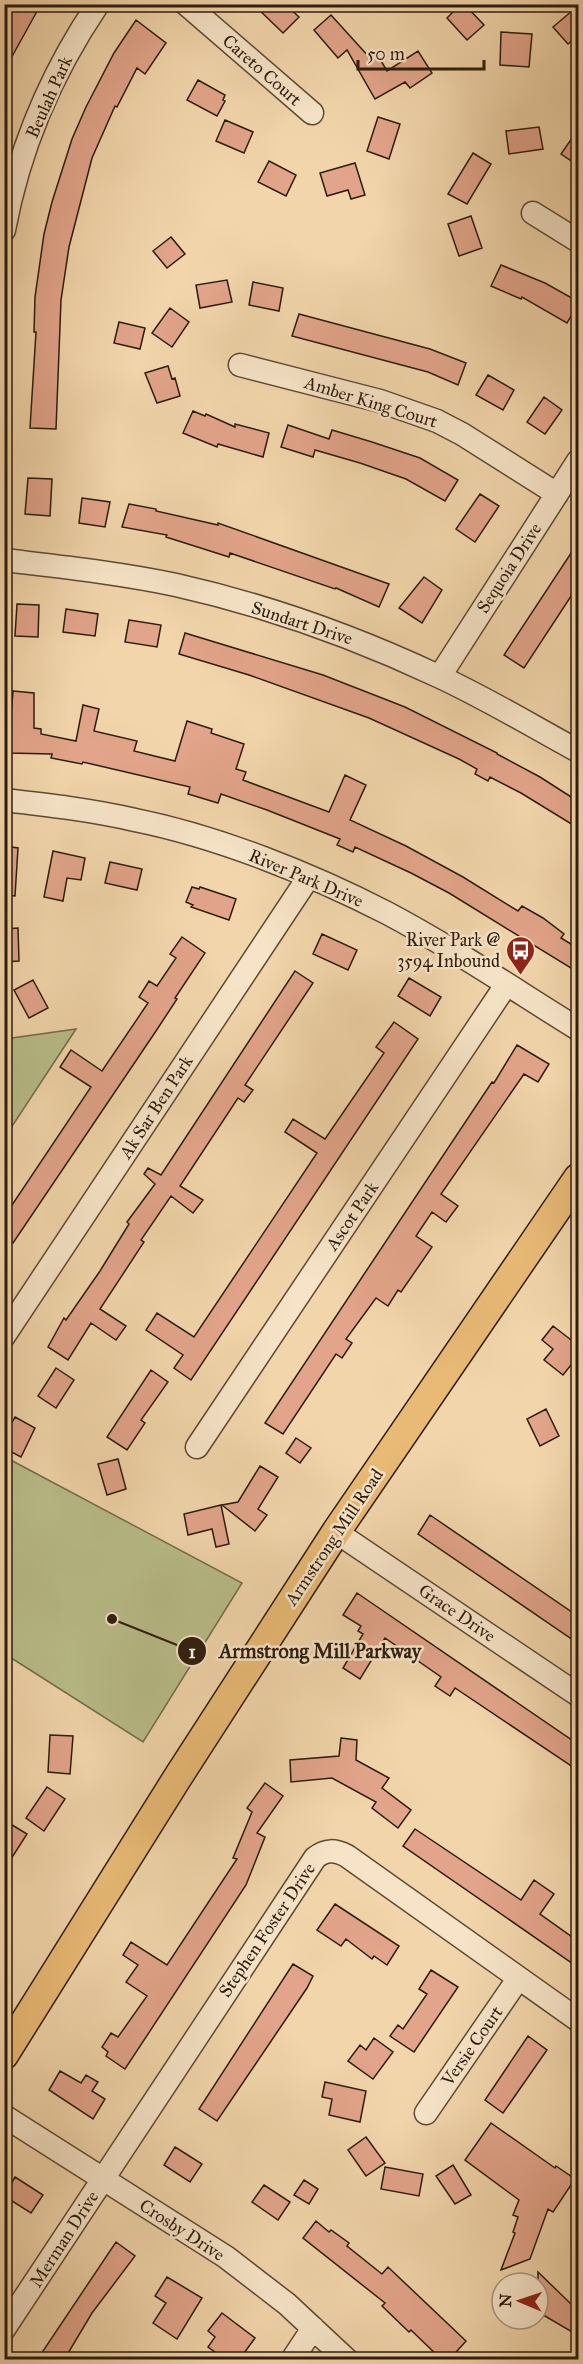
<svg xmlns="http://www.w3.org/2000/svg" width="583" height="2364" font-family="'IM FELL Great Primer',serif">
  <style>
    .green { fill: #b9bd89; stroke: #736c4b; stroke-width: 1.5 }
    .building { fill: #e2a48a; stroke: #2d1c0d; stroke-width: 1.5 }
    .lines { fill: none; stroke-linecap: round; stroke-linejoin: round }
    .minor-casing { stroke: #5e4a34; stroke-width: 25 }
    .major-casing { stroke: #2d1c0d; stroke-width: 31 }
    .minor { stroke: #f7e4c8; stroke-width: 22 }
    .major { stroke: #e9ba76; stroke-width: 28 }
    .labels { text-anchor: middle; stroke-width: 5; stroke-linejoin: round; paint-order: stroke }
    .street-label { font-size: 18px; fill: #2d1c0d; stroke: #f7e4c8 }
    .poi-label { font-size: 18px; fill: #2d1c0d; stroke: #f7e4c8; text-anchor: end }
    .leader { fill: none; stroke: #2d1c0d; stroke-width: 2 }
    .callout-dot { fill: #2d1c0d; stroke: #f7e4c8; stroke-width: 2 }
    .mark-label { font-size: 18px; text-anchor: middle; font-weight: bold; fill: #fff }
    .callout-label { font-size: 20px; text-anchor: middle; font-weight: bold; fill: #2d1c0d; stroke: #f7e4c8; stroke-width: 5; stroke-linejoin: round; paint-order: stroke }
  </style>
  <rect width="100%" height="100%" fill="#f2d5ab"/>
  <filter id="stains"><feTurbulence type="fractalNoise" baseFrequency=".00333" numOctaves="4"/><feColorMatrix values="0 0 0 0 .2 0 0 0 0 .09 0 0 0 0 .02 0 0 0 .5 -.17"/></filter>
  <radialGradient id="worn" r=".72"><stop offset=".6" stop-color="#630" stop-opacity="0"/><stop offset="1" stop-color="#630" stop-opacity=".3"/></radialGradient>
  <path class="green" d="M76,1029L5,1137V1118L11,1109L5,1093L4,1050L12,1038Z
    M5,1457L242,1583L143,1742L5,1654Z"/>
  <path class="building" d="M13,4H41L4,71V18Z
    M253,4H285L299,17L283,33Z
    M461,4H464L484,25L467,40L447,18Z
    M579,5V35L568,44L553,27Z
    M331,15L370,58L377,54L387,71L418,51L432,73L410,88L405,82L375,99L347,50L338,58L314,30Z
    M136,20L166,43L145,74L137,68L117,107L115,106L92,158L69,247L61,300L56,429L30,428L36,332H34L35,297L44,234L52,202L72,139L86,107L114,53Z
    M501,32L532,34L529,67L500,65Z
    M198,80L225,95L223,100L225,101L217,116L187,100Z
    M378,117L400,124L389,159L367,151Z
    M225,120L253,132L244,153L216,141Z
    M539,127L543,149L509,154L506,131Z
    M579,128V166L561,154Z
    M473,153L491,164L467,204L448,194Z
    M269,161L296,175L286,196L258,182Z
    M355,163L365,195L351,199L348,190L327,196L320,173Z
    M471,216L482,248L459,256L448,224Z
    M171,237L185,254L167,268L153,251Z
    M501,265L545,283L579,302L567,323L522,297L521,299L491,286Z
    M227,280L232,302L200,308L196,285Z
    M253,282L283,288L279,311L249,305Z
    M170,308L189,322L172,347L152,333Z
    M299,314L430,349L466,363L458,385L428,372L292,336Z
    M119,322L145,328L140,349L114,343Z
    M168,366L172,379L175,378L180,396L157,403L145,373Z
    M488,375L514,390L503,410L476,395Z
    M544,397L562,410L545,434L527,422Z
    M193,411L205,416L206,414L235,427V424L269,433L263,457L218,444L217,447L183,433Z
    M288,425L329,439L332,430L372,442L420,458L458,480L445,501L406,479L360,463L315,450L313,457L281,447Z
    M28,478L52,479L50,516L25,514Z
    M480,494L499,506L475,542L456,529Z
    M82,498L110,502L105,527L79,523Z
    M129,504L156,509V511L218,525V523L389,584L379,607L336,588L335,589L230,553L229,557L166,537L167,535L122,527Z
    M579,541V584L524,668L504,655Z
    M424,577L442,590L422,623L399,608Z
    M17,604L39,605L38,637L15,636Z
    M66,609L98,614L95,636L63,632Z
    M129,620L161,625L157,647L125,642Z
    M185,633L323,675L405,707L497,753V754L540,777L579,802V816L573,825L521,793L490,777L488,781L475,774L477,769L459,759L369,718L249,675L179,654Z
    M13,691L34,693V728L41,729V734L76,741L83,705L99,709L94,731L137,741L134,751L175,761L187,721L212,729L211,733L244,744L236,769L246,772L243,780L329,812L345,775L366,785L350,820L406,846L463,877L518,911L522,906L543,918L564,934L561,938L579,949V973L449,893L411,873L355,847L353,852L337,845L340,839L267,810L221,794L218,803L188,794L190,787L83,762L82,764L51,758L52,754L8,753L4,746V715H11Z
    M4,846L18,848L15,896L4,895Z
    M53,851L85,858L81,880L67,878L63,901L44,897Z
    M110,862L142,869L137,890L105,883Z
    M192,887L199,889L200,887L236,899L229,920L191,907L193,905L186,902Z
    M18,928L19,961L4,962V929Z
    M322,934L357,950L348,970L313,954Z
    M182,937L205,953L175,998L177,999L156,1031L13,1243L4,1238V1217L91,1087L60,1067L71,1050L102,1071L148,1003L139,997L149,981L157,986L176,958L170,954Z
    M295,971L313,983L245,1085L253,1090L244,1102L238,1098L180,1186L203,1200L193,1213L171,1196L141,1240L144,1242L100,1309L126,1326L116,1340L91,1323L68,1360L48,1347L64,1318L66,1320L100,1271L129,1224L127,1222L155,1184L144,1174L148,1168L161,1175Z
    M409,978L441,997L430,1016L398,996Z
    M33,980L48,1008L29,1018L14,990Z
    M394,1022L418,1039L191,1380L174,1368L183,1355L146,1330L157,1313L194,1337L317,1153L285,1132L293,1119L325,1139L384,1053L376,1047Z
    M517,1045L549,1064L538,1082L524,1074L441,1194L458,1206L446,1222L432,1212L416,1236L432,1247L401,1292L398,1290L388,1306L376,1298L346,1339L352,1343L342,1358L336,1354L283,1434L265,1423L492,1082L494,1083Z
    M553,1326L579,1346V1355L563,1375L544,1360L553,1349L542,1340Z
    M56,1368L74,1380L56,1408L38,1396Z
    M151,1370L168,1382L141,1420L145,1423L127,1450L107,1437Z
    M546,1409L559,1436L540,1446L527,1419Z
    M15,1417L35,1428L21,1457L4,1448V1437Z
    M296,1438L311,1448L300,1463L286,1453Z
    M118,1459L126,1489L107,1495L98,1464Z
    M260,1466L278,1477L258,1509L267,1515L255,1531L222,1505L238,1502Z
    M221,1505L229,1544L216,1547L212,1529L188,1535L184,1514Z
    M430,1515L579,1617V1644L418,1534Z
    M357,1593L579,1745V1771L455,1688L450,1696L435,1686L441,1677L385,1638L360,1679L343,1668L363,1634L358,1631L361,1626L343,1615Z
    M50,1735L73,1736L70,1774L48,1772Z
    M341,1738L357,1740L356,1760L389,1778L382,1788L411,1810L398,1828L372,1808L376,1802L332,1778L291,1782L290,1760L339,1756Z
    M265,1783L283,1796L257,1833L265,1837L246,1885L125,2069L106,2056L108,2052L102,2047L111,2033L118,2037L147,1996L126,1982L138,1965L123,1955L131,1942L167,1965L237,1859L233,1858L252,1812L247,1808Z
    M47,1787L65,1799L44,1831L26,1818Z
    M4,1820L27,1834L4,1870Z
    M415,1829L521,1900L534,1880L554,1894L540,1914L579,1942V1968L403,1846Z
    M335,1904L399,1946L387,1965L374,1956L372,1959L346,1939L341,1946L317,1930Z
    M293,1964L313,1976L307,1988L217,2121L199,2109Z
    M431,1970L458,1987L414,2052L390,2036L398,2025L403,2029L427,1994L419,1989Z
    M528,2036L547,2050L503,2113L485,2100Z
    M374,2038L393,2052L373,2079L348,2061L360,2045L366,2050Z
    M60,2071L81,2083L86,2075L98,2082L92,2091L105,2099L93,2119L49,2090Z
    M325,2082L366,2091L360,2122L329,2115L332,2099L322,2097Z
    M491,2123L555,2168L556,2166L575,2179L553,2212L548,2209L530,2259L501,2270L515,2233L513,2232L518,2217L513,2215L519,2200L465,2160Z
    M366,2137L385,2163L366,2176L348,2150Z
    M175,2147L202,2164L190,2182L164,2165Z
    M453,2165L471,2195L455,2204L436,2176Z
    M385,2167L423,2174L419,2196L381,2189Z
    M15,2177L43,2195L31,2213L4,2196Z
    M304,2180L318,2189L309,2204L294,2195Z
    M264,2185L290,2202L278,2220L252,2202Z
    M316,2221L329,2232L331,2230L349,2243L347,2246L382,2274L388,2267L466,2341L449,2360H442L411,2330L409,2332L382,2306L385,2303L303,2238Z
    M116,2242L135,2256L92,2313L64,2360H37Z
    M538,2272L571,2304L579,2309V2336L538,2312Z
    M167,2277L202,2298L177,2339L153,2323L166,2303L155,2296Z
    M222,2313L255,2338L239,2360H226L208,2347L215,2337L208,2331Z"/>
  <g class="lines">
    <defs>
      <path id="minor" d="M186,4L312,113
        M533,213L578,241
        M4,230C19,149 52,72 98,4
        M240,365L380,401L437,421L462,434L557,494
        M4,560C62,567 119,573 176,585C265,605 355,637 438,676C486,698 532,726 578,751
        M440,676L578,461
        M4,800C48,805 92,810 135,820C219,837 311,874 387,913C453,948 515,990 578,1029
        M4,1336L308,878
        M197,1447L506,985
        M336,1532L578,1695
        M426,2113L518,1979
        M4,2116L226,2257L287,2304L347,2360
        M4,2329L315,1858C326,1849 335,1850 347,1856L578,2020
        M292,2360L313,2328"/>
      <path id="major" d="M4,2055L176,1780L336,1532L578,1178"/>
    </defs>
    <use href="#minor" class="minor-casing"/>
    <use href="#major" class="major-casing"/>
    <use href="#minor" class="minor"/>
    <use href="#major" class="major"/>
  </g>
  <defs>
    <symbol id="bus-pin" viewBox="-11 -11 22 30"><path d="M0 17L-7.5 6A9.5 9.5 0 1 1 7.5 6Z" fill="#8f2418" stroke="#f7e4c8"/><path d="M-5-6H5V4H4V6H2V4H-2V6H-4V4H-5ZM-3.5-4V0h7V-4ZM-3.5 1.2v1.5H-2V1.2ZM2 1.2v1.5H3.5V1.2Z" fill="#fff"/></symbol>
  </defs>
  <g fill-rule="evenodd">
    <use href="#bus-pin" x="504" y="934" width="33" height="45"/>
  </g>
  <g class="labels">
    <g class="street-label">
      <text transform="translate(262 70) rotate(41)" y="6">Careto Court</text>
      <text transform="translate(49 97) rotate(-66)" y="6">Beulah Park</text>
      <text transform="translate(371 402) rotate(17)" y="6">Amber King Court</text>
      <text transform="translate(509 568) rotate(-57)" y="6">Sequoia Drive</text>
      <text transform="translate(302 623) rotate(18)" y="6">Sundart Drive</text>
      <text transform="translate(306 878) rotate(23)" y="6">River Park Drive</text>
      <text transform="translate(156 1107) rotate(-57)" y="6">Ak Sar Ben Park</text>
      <text transform="translate(352 1216) rotate(-56)" y="6">Ascot Park</text>
      <text transform="translate(334 1537) rotate(-56)" y="6">Armstrong Mill Road</text>
      <text transform="translate(457 1613) rotate(34)" y="6">Grace Drive</text>
      <text transform="translate(267 1930) rotate(-56)" y="6">Stephen Foster Drive</text>
      <text transform="translate(472 2046) rotate(-55)" y="6">Versie Court</text>
      <text transform="translate(182 2230) rotate(33)" y="6">Crosby Drive</text>
      <text transform="translate(64 2239) rotate(-57)" y="6">Merman Drive</text>
    </g>
    <g class="poi-label">
      <text x="500" y="946">River Park @<tspan x="500" dy="21">3594 Inbound</tspan></text>
    </g>
  </g>
  <path class="leader" d="M112 1619L192 1651"/>
  <g class="callout-dot">
    <circle cx="112" cy="1619" r="6"/>
    <circle cx="192" cy="1651" r="15"/>
  </g>
  <g class="mark-label">
    <text x="192" y="1658">1</text>
  </g>
  <g class="callout-label">
    <text x="320" y="1658">Armstrong Mill Parkway</text>
  </g>
  <rect width="583" height="2364" fill="none" stroke="#f2d5ab" stroke-width="24"/>
  <rect x="6" y="6" width="571" height="2352" fill="none" stroke="#2d1c0d" stroke-width="3"/>
  <rect x="12" y="12" width="559" height="2340" fill="none" stroke="#2d1c0d" stroke-width="1.5"/>
  <g transform="translate(520 2301) rotate(272)"><circle r="28" fill="#f7e4c8" stroke="#a6947d" stroke-width="1.5"/>
  <path d="M0-4.5L10 22L0 15L-10 22Z" fill="#8f2418"/>
  <text y="-9" font-size="16" font-weight="bold" text-anchor="middle" fill="#2d1c0d">N</text>
  </g>
  <path d="M358 60v9h126v-9" fill="none" stroke="#2d1c0d" stroke-width="3"/>
  <text x="367" y="60" font-size="18" fill="#2d1c0d" stroke="#f7e4c8" stroke-width="4.5" paint-order="stroke">50 m</text>
  <rect width="100%" height="100%" filter="url(#stains)"/>
  <rect width="100%" height="100%" fill="url(#worn)"/>
</svg>
